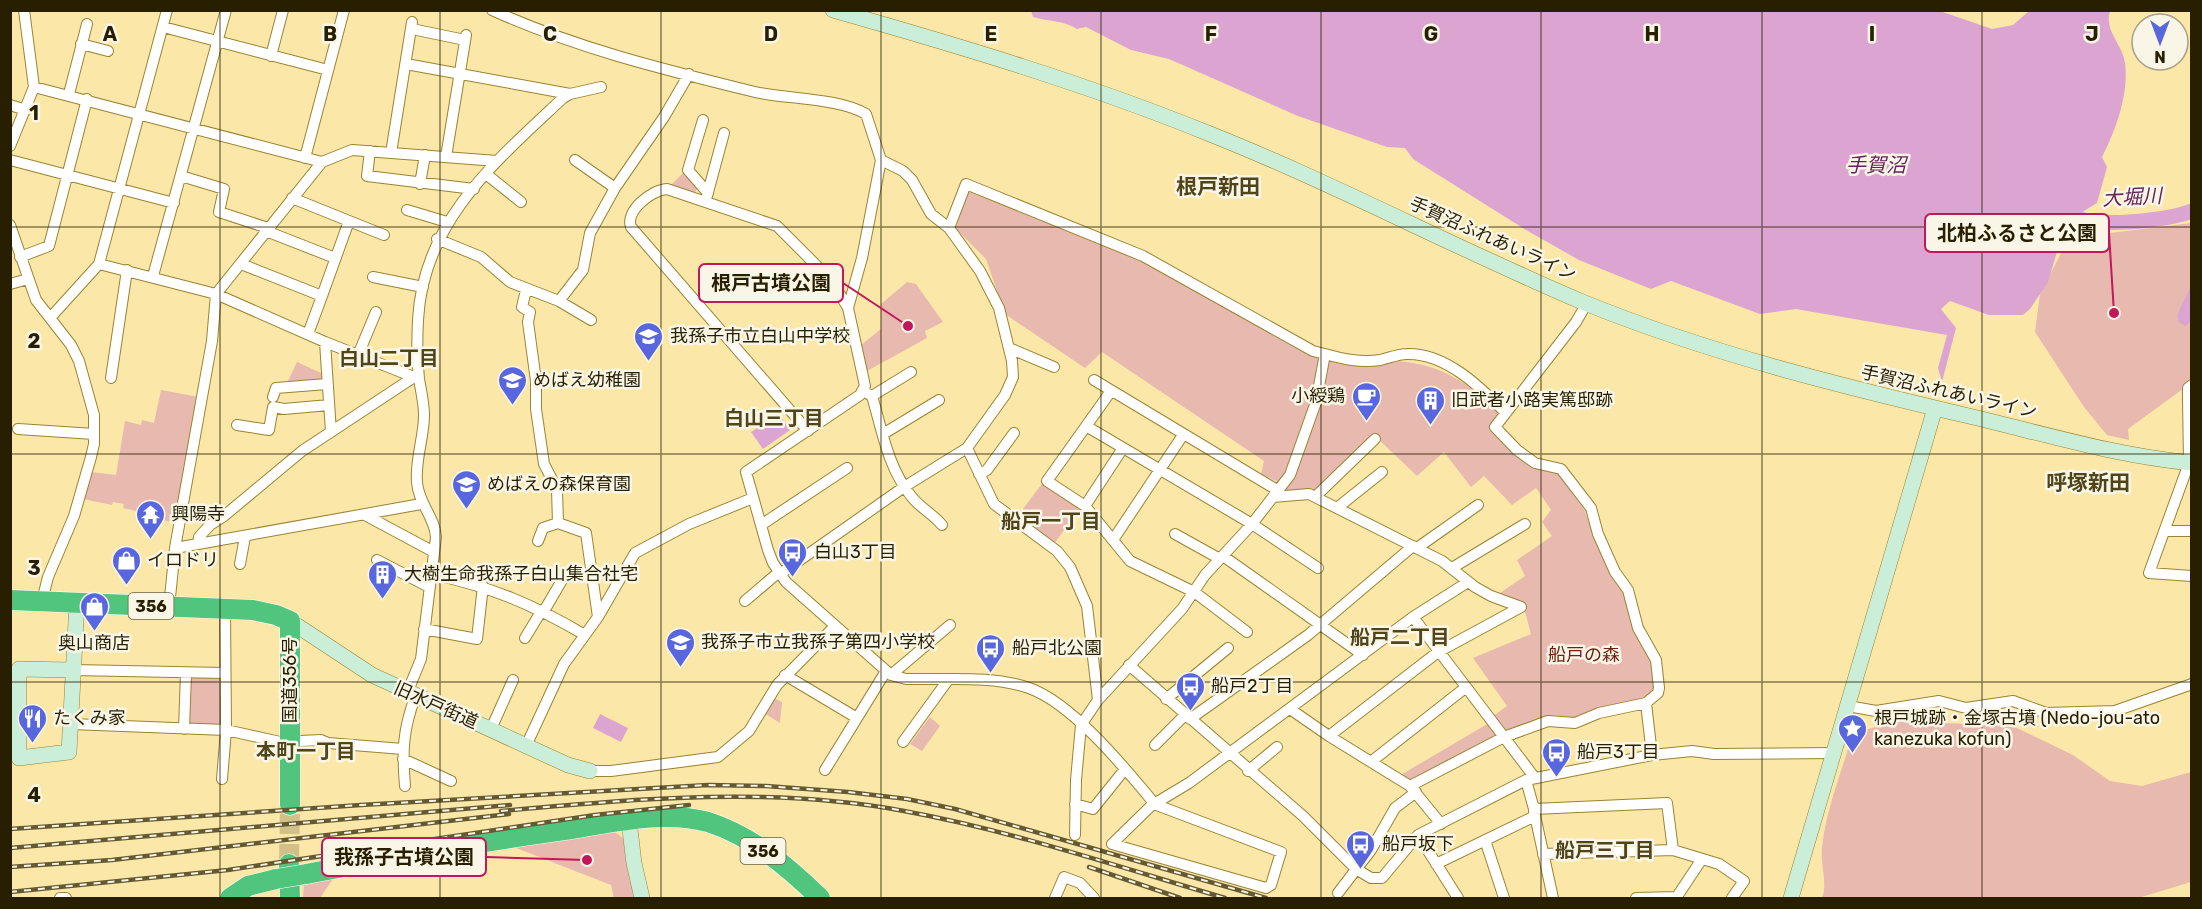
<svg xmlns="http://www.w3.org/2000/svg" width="2202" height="909" font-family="Rubik,'Noto Sans JP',sans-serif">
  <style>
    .green { fill: #e8b9ae }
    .water { fill: #dca5d1 }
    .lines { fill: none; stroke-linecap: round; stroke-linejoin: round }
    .river { stroke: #dca5d1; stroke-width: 15 }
    .highway-tunnel { stroke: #d1c087; stroke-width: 20; stroke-dasharray: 20 10; stroke-linecap: butt }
    .street-casing { stroke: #9a8331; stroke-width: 12 }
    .secondary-casing { stroke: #9a8331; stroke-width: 16 }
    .highway-casing { stroke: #fff; stroke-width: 21 }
    .street { stroke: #fff; stroke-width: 10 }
    .secondary { stroke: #cbeed8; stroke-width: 15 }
    .highway { stroke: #51c57e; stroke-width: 20 }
    .rail-casing { stroke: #645930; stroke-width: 4.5 }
    .rail { stroke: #faf6e7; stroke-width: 2; stroke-dasharray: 7; stroke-linecap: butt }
    .highway-bridge-casing { stroke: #fff; stroke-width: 21; stroke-linecap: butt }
    .highway-bridge { stroke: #51c57e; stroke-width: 20 }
    .grid { fill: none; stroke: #281f00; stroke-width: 1.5; stroke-opacity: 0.55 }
    .labels { text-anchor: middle; stroke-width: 5; stroke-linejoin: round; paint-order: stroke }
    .shield { fill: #faf6e7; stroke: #676045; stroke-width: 1.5 }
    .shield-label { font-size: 16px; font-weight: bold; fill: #281f00 }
    .street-label { font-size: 18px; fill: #281f00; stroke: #faf6e7 }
    .poi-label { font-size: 18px; fill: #281f00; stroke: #faf6e7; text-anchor: start }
    .park-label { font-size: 18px; fill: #70200f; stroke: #faf6e7 }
    .water-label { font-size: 20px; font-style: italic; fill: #63235a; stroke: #faf6e7 }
    .neighbourhood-label { font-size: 20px; font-weight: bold; fill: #504419; stroke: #faf6e7 }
    .quarter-label { font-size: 21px; font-weight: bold; fill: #504419; stroke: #faf6e7 }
    .grid-label { font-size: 20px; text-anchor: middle; font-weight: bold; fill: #281f00; stroke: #faf6e7; stroke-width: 5; stroke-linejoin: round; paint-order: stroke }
    .leader { fill: none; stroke: #c2185b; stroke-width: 2 }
    .callout-dot { fill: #c2185b; stroke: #faf6e7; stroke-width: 2 }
    .callout { fill: #faf6e7; stroke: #c2185b; stroke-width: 2 }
    .callout-label { font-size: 20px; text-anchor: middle; font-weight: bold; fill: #281f00 }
  </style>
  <rect width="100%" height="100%" fill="#fbe8a9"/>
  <path class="green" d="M685,171L698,187L694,194L670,186Z
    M967,190L1137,257L1321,356L1313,402L1286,473L1278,482L1261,474L1264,461L1102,352L1085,368L1005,314L986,259L956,229Z
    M2191,223V383L2128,429L2129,440L2107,435L2084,407L2035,332L2040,294L2069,238Z
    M907,282L916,284L943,322L925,331L927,338L867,371L861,345L881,329V304Z
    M1330,360C1410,360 1437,355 1499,411L1492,429L1557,473L1584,509L1593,534L1626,592L1653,661L1654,693L1644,702L1574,719L1553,715L1507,732L1493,716L1507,706L1473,658L1531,634L1523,604L1497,595L1525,576L1517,560L1552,536L1542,522L1551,510L1536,488L1512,505L1484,476L1471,487L1444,452L1417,476L1374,435L1313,492L1282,490L1293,477Z
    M297,362L323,374L320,381L287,383Z
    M161,390L199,397L175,523L163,520V517L123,508L124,504L113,502L112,505L83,499L91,472L116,475L125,421L141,425L142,420L154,423Z
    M1044,481L1080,508L1054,544L1017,517Z
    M191,677L221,679L222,723L219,726L190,725L187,721Z
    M772,697L782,702L780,723L764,713Z
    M930,717L940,726L922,751L910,744Z
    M1900,721L2013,726L2073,755L2110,781L2142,786L2191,772V882L2138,898H1822C1828,884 1820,864 1822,848C1826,807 1844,767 1854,728L1868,729Z
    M1489,723L1500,737L1410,784L1399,776Z
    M612,830L623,838L634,898H614L611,885L511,846Z
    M337,873L320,898H303L304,880Z"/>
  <path class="water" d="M1937,10L1992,29L2013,25L2029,11H2110C2104,31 2122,43 2125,63C2129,94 2116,130 2102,157L2107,167L2097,203L2066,222L2048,282L2030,309L2023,315H1989L1950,301L1941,309L1956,328L1942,382L1938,368L1947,335L1796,309L1760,314L1671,281L1651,289L1579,260L1526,230L1413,159L1405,148L1387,147L1298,116L1169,59L1131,50L1086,27L1077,29C1063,20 1049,22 1033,17L1031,11Z
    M2191,286V321L2185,326L2179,322L2177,315Z
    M779,414L790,430L763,449L751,432Z
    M600,714L628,728L621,742L593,728Z"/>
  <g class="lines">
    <path class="river" d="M2060,203C2064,207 2069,213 2074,216C2096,229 2168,220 2192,211"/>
    <path class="highway-tunnel" d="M289,864L290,805"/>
    <defs>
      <path id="street" d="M167,10L99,264L216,294L325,342L419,379
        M492,10C575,48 666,70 755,92C786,99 840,98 866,114L881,160L862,258L848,308L865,386L860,395L746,472L768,550L773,563L786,582L891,675L906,679C945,680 992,675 1029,688C1072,703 1125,768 1154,803V804L1281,852L1271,885L1266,888L1112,844L1154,803
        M163,27L328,70
        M412,29L465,40
        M81,44L108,51
        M271,56L283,10
        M406,64L570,94
        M34,87L322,162
        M69,94L87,24
        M10,105L26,110
        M703,120L688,170L708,193
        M10,146L34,87L24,10
        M370,151L367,176L474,189
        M391,153L412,22
        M446,157L466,35
        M305,158L344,10
        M10,160L174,203
        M575,160L615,188
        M881,160L903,171L912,180L931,214L949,228L980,271L999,308L1012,361L1013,377L1005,395L967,448L994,504L1057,551L1070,567L1087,606L1098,700
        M486,174L521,202
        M181,176L224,189L219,212L268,228
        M420,184L425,155
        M707,196L724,133
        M407,210L447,222
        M349,221L384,235
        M10,225L36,300L71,345L79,361L94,415V444L91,457L74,516L48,577L42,601
        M949,228L966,184L1143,256L1313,351L1325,354L1316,402L1290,475L1252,524L1205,575L1182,609L1098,700L1081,725L1076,780L1075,835
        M266,231L335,258
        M437,239L481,257L510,282L559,301L591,320
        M20,257L49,246L87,99
        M241,264L322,296L349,221L292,198
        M153,276L226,10
        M373,277L423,287
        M10,284L28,279
        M526,290L522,307L530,312L528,322L536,381V409L544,464L557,489L558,523L586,533L598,617
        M559,301L583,270L590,233L615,188L664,117L689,74
        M1587,303L1576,322L1495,427L1517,450L1535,463L1561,469L1591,508L1598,534L1615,572L1628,590L1638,628L1656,660L1659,688L1658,693L1646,703L1652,755
        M50,318L99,264
        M308,334L322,296
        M325,342L331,432
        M1009,348L1054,367
        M1325,354C1343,359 1361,363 1380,360C1389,358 1398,354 1407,354C1446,353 1480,387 1505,412
        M358,355L376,312
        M111,378L127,270
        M1094,380L1277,490
        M863,391L872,396C882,430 888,468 911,496C919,507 933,514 942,525
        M1111,391L1047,481L1085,506L1130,561L1192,591
        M872,396L911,372
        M273,397L276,388L327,384
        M2188,398V388L2192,385
        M2192,398H2188L2189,463L2149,573L2192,576
        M237,425L269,430L273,407L284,409L329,405
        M1086,426L1252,524L1318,568
        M18,429L94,434
        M808,431L631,227C625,211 651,190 667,189L777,226L832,281L848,308
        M883,434L939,400
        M1375,439L1315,497L1442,561L1475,587L1491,596L1521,607
        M979,474L987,470L1014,433
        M1273,497L1309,494L1315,497
        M1085,506L1123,448
        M1337,508L1382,472
        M365,515L434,552
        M761,525L847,468
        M2165,531H2192
        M1175,534L1220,559
        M1113,540L1183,435
        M538,541L543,528L558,523
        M198,544L421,504
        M175,548L212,341L216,294L322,162L352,150L497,161
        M1417,548L1478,505
        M1223,556L1363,655
        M377,560L429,587
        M240,564L245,537
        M1452,568L1525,524
        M431,574C492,587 532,604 585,635
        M780,574L904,487L967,448
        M1193,591L1247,632
        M745,601L779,572
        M169,607L175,548L198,544L199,537L210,525L224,516L302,451L414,377
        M544,611L565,575
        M1413,617L1535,778
        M424,629L477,639L483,586
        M525,638L542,610
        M1129,665L1303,816L1356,869L1371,878H1382L1418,835L1526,780L1652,755L1692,751L1714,754L1835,753
        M73,670L225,673
        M785,675L857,718
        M891,675L950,625
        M407,693L421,659L436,537C435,517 418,503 417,482C415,459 424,438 424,415C424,403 421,391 419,379C417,360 417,339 418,320C423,221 496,161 563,98L570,94L601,87
        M1166,699L1228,648
        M1848,706L1876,711L1939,701L1966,708L2013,701L2046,713L2115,711L2192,684
        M1290,709L1329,736L1438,652L1521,607
        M1190,719L1308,635L1413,546
        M71,724L226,730L280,742L321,740L328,743L403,749
        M184,729L186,673
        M491,729L513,680
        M1329,736L1410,786L1441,824
        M903,742L948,680
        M1155,745L1185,715
        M526,746L564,664L598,617L635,553L689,524L753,498
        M403,759L451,781
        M1372,761L1465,688
        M825,770L886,671
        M590,771H611L718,757L749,731L777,685L835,626
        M1248,771L1277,747
        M222,779L226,730L225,609
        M1526,780L1534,809L1667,803L1673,850L1719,864L1744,881L1732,898
        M405,786C402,751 403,730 415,697
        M1410,786L1504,737L1548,721L1575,723L1599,713L1646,703
        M1075,804L1093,809L1125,769
        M1154,804L1189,783L1413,617L1468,582
        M1534,811L1553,898
        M1418,835L1458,898
        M1485,840L1504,898
        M1543,854L1673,850
        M1436,864L1535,816
        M1338,893L1371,850L1395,808L1416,792
        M60,898H66
        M1055,898L1064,877L1080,883L1094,898
        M1636,898L1677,897
        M1676,898L1702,859"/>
      <path id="secondary" d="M833,10C960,46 1087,84 1210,134C1338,185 1459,250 1585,303C1711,354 1841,386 1973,417C2045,434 2117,456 2192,463
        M290,621L372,675L568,765L590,771
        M73,670L19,669V758L69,752L77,603
        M629,821L634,863L642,898
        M1791,898L1935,408"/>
      <path id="highway" d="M10,600L253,610L276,615L290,621V805
        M289,864L290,898
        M306,874C394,857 483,841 572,829C615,822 664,810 708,822C752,836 788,867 820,898
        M230,898L248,886L276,879"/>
    </defs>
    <use href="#street" class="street-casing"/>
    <use href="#secondary" class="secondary-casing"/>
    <use href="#highway" class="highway-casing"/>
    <use href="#street" class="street"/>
    <use href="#secondary" class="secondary"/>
    <use href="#highway" class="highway"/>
    <defs>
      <path id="rail" d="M501,811C635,799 771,786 904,811C1013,831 1119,867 1225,898
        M10,829L361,805L708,785L766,786L848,792L907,799L955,809L1266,898
        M10,848L510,805
        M10,867L112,860L509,814
        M1089,867L1180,898
        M10,892L228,870L595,815L689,805"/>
    </defs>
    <use href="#rail" class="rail-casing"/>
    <use href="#rail" class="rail"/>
    <defs>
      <path id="highway-bridge" d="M276,879L306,874"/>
    </defs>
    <use href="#highway-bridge" class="highway-bridge-casing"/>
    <use href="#highway-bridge" class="highway-bridge"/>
  </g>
  <path class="grid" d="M220,10V898M440,10V898M661,10V898M881,10V898M1101,10V898M1321,10V898M1541,10V898M1762,10V898M1982,10V898M10,227H2192M10,454H2192M10,682H2192"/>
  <defs>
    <symbol id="school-pin" viewBox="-11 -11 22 30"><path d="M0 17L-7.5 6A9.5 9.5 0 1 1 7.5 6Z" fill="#5867de" stroke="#faf6e7"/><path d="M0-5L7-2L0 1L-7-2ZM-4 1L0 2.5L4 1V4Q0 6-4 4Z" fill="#fff"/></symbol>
    <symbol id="cafe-pin" viewBox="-11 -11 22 30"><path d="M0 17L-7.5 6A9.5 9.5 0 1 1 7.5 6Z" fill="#5867de" stroke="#faf6e7"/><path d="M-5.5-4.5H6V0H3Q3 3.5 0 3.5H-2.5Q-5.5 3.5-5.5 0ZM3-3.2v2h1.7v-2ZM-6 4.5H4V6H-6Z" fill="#fff"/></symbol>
    <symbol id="building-pin" viewBox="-11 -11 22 30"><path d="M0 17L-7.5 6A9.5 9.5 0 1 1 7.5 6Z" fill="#5867de" stroke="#faf6e7"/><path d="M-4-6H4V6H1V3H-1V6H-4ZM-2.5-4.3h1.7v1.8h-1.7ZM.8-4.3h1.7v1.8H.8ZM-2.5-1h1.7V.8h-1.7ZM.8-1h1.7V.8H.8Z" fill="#fff"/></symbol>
    <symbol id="temple-pin" viewBox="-11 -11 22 30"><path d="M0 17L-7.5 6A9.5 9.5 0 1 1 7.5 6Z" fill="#5867de" stroke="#faf6e7"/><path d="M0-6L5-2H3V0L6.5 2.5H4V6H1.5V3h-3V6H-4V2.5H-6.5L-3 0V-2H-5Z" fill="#fff"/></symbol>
    <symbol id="bus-pin" viewBox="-11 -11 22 30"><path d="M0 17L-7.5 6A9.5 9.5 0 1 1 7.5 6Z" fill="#5867de" stroke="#faf6e7"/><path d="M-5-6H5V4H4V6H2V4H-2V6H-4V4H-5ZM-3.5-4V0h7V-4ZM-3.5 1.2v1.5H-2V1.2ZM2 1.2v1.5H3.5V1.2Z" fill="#fff"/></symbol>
    <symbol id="shop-pin" viewBox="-11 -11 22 30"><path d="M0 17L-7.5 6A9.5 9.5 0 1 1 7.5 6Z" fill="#5867de" stroke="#faf6e7"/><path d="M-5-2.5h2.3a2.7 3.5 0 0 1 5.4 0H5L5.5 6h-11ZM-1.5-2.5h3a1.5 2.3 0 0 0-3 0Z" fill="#fff"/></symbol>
    <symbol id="restaurant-pin" viewBox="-11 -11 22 30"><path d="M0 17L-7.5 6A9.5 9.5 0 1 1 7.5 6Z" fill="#5867de" stroke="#faf6e7"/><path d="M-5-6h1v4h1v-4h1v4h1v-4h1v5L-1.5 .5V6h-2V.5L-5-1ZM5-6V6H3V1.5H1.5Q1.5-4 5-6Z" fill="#fff"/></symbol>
    <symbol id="sight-pin" viewBox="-11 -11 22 30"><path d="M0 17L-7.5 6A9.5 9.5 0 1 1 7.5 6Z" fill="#5867de" stroke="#faf6e7"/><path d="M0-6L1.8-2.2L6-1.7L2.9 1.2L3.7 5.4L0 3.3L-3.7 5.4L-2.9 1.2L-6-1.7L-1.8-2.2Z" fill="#fff"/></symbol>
  </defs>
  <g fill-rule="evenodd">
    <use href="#school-pin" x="632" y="320" width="33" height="45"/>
    <use href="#school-pin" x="496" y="364" width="33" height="45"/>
    <use href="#cafe-pin" x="1350" y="380" width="33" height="45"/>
    <use href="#building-pin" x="1414" y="384" width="33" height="45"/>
    <use href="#school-pin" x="450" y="468" width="33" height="45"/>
    <use href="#temple-pin" x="134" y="498" width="33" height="45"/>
    <use href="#bus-pin" x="776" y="536" width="33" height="45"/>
    <use href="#shop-pin" x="110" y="544" width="33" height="45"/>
    <use href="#building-pin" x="366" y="558" width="33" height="45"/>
    <use href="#shop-pin" x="78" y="590" width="33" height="45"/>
    <use href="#school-pin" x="664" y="626" width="33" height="45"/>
    <use href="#bus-pin" x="974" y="632" width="33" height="45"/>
    <use href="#bus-pin" x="1174" y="670" width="33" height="45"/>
    <use href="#restaurant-pin" x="16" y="702" width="33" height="45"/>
    <use href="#sight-pin" x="1836" y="712" width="33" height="45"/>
    <use href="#bus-pin" x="1540" y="736" width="33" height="45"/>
    <use href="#bus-pin" x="1344" y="828" width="33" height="45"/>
  </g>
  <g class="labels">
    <g class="shield">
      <rect x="128.5" y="593" width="45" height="26" rx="4.5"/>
      <rect x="740.5" y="838" width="45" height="26" rx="4.5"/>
    </g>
    <g class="shield-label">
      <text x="151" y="612">356</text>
      <text x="763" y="857">356</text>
    </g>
    <g class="street-label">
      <text transform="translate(1493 239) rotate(24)" y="6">手賀沼ふれあいライン</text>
      <text transform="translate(1949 392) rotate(13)" y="6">手賀沼ふれあいライン</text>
      <text transform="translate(290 680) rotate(-90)" y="6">国道356号</text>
      <text transform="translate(436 705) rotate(24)" y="6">旧水戸街道</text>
    </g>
    <g class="poi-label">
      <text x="670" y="342">我孫子市立白山中学校</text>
      <text x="533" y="386">めばえ幼稚園</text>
      <text x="1345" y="402" text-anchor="end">小綬鶏</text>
      <text x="1451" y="406">旧武者小路実篤邸跡</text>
      <text x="487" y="490">めばえの森保育園</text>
      <text x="171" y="520">興陽寺</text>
      <text x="814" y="558">白山3丁目</text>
      <text x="147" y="566">イロドリ</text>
      <text x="404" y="580">大樹生命我孫子白山集合社宅</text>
      <text x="701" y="648">我孫子市立我孫子第四小学校</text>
      <text x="94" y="649" text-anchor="middle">奥山商店</text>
      <text x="1012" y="654">船戸北公園</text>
      <text x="1211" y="692">船戸2丁目</text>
      <text x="53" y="724">たくみ家</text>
      <text x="1874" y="724">根戸城跡・金塚古墳 (Nedo-jou-ato<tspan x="1874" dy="21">kanezuka kofun)</tspan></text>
      <text x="1577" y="758">船戸3丁目</text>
      <text x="1382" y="850">船戸坂下</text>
    </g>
    <g class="park-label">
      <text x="1584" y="661">船戸の森</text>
    </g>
    <g class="water-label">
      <text x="1876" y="172">手賀沼</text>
      <text transform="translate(2132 197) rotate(-3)" y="7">大堀川</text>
    </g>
    <g class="neighbourhood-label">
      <text x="389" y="365">白山二丁目</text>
      <text x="774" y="425">白山三丁目</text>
      <text x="1051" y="528">船戸一丁目</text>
      <text x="1400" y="644">船戸二丁目</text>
      <text x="306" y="758">本町一丁目</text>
      <text x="1605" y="857">船戸三丁目</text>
    </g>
    <g class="quarter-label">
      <text x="1218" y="194">根戸新田</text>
      <text x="2088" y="490">呼塚新田</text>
    </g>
  </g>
  <g class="grid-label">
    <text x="110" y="41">A</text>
    <text x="330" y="41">B</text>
    <text x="550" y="41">C</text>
    <text x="771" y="41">D</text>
    <text x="991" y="41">E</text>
    <text x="1211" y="41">F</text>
    <text x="1431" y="41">G</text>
    <text x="1652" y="41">H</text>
    <text x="1872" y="41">I</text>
    <text x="2092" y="41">J</text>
    <text x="34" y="120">1</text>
    <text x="34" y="348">2</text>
    <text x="34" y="575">3</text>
    <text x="34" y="802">4</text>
  </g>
  <path class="leader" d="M2114 313L2109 233M908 326L843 283M587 860L486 857"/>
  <g class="callout-dot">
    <circle cx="2114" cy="313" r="6"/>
    <circle cx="908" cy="326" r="6"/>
    <circle cx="587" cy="860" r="6"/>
  </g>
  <g class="callout">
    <rect x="1925" y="214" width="184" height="38" rx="6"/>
    <rect x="699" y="264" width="144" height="38" rx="6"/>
    <rect x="322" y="838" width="164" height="38" rx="6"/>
  </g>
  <g class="callout-label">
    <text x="2017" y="240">北柏ふるさと公園</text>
    <text x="771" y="290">根戸古墳公園</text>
    <text x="404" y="864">我孫子古墳公園</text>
  </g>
  <rect width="2202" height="909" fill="none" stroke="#281f00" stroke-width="24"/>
  <g transform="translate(2160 42) rotate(180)"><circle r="28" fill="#faf6e7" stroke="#a6a08b" stroke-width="1.5"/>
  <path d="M0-4.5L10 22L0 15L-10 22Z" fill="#5867de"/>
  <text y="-9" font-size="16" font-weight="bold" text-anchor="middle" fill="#281f00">N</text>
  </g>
</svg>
